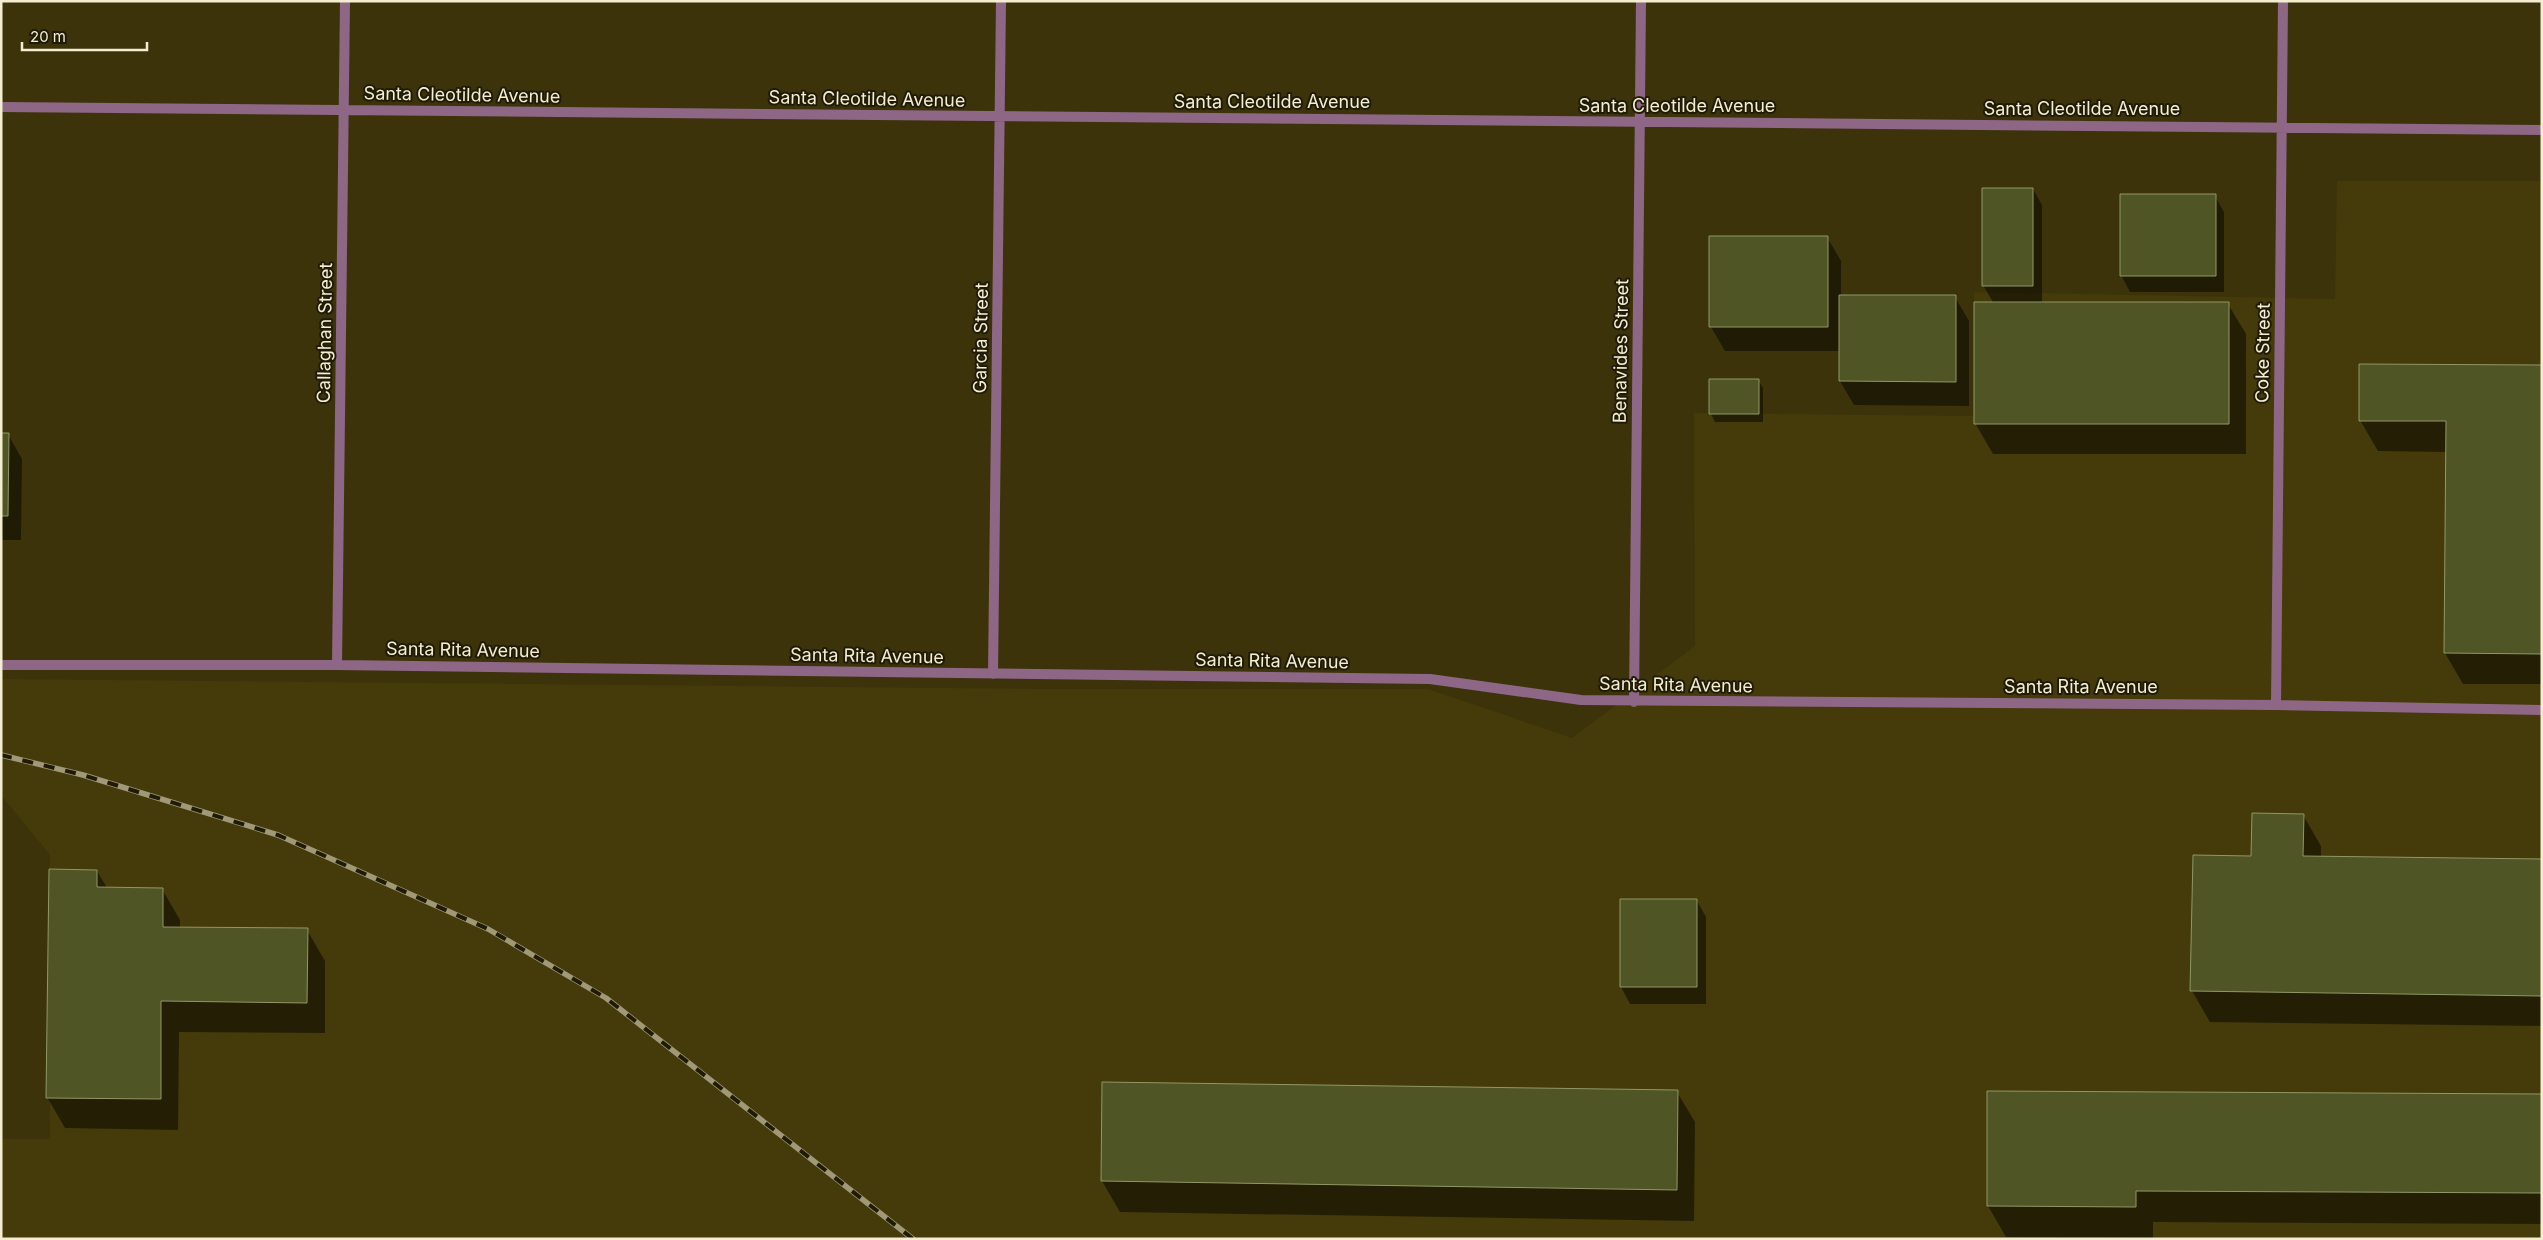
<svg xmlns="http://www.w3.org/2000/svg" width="2543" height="1240" font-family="Inter,sans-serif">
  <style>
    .built { fill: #453a09 }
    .shadow { fill: #0007 }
    .building { fill: #4f5524; stroke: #919865 }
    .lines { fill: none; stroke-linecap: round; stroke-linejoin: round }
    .minor { stroke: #8f6786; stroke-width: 10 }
    .rail-casing { stroke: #a09877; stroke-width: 5.5 }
    .rail { stroke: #201b06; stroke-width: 4; stroke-dasharray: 11; stroke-linecap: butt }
    .labels { text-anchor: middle; stroke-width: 4; stroke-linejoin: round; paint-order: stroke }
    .street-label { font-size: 18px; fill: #f4edd2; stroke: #201b06 }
  </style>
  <rect width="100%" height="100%" fill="#3d330b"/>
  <path class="built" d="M2337,181H2542V1239H1V1139H50V855L1,795V679L1048,689H1428L1572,738L1695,646L1694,413L1973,416L1974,292L2335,299Z"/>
  <path class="shadow" d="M2033,189L2042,205V304H2228L2246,334V454H1993L1975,423L1994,304L1983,285Z
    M2215,196L2224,212V292H2130L2121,275Z
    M1827,237L1841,261V296L1955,297L1969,321V406L1854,405L1840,381V351H1725L1711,327Z
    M2542,366V684H2463L2445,653L2447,452L2378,451L2360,420Z
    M1758,380L1763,388V422H1715L1711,414Z
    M1,434H8L22,459L21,540H1Z
    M2303,815L2321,846V857L2542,860V1026L2210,1022L2192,991L2252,857Z
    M97,871L107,888L162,889L180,920V929L307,930L325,961V1033L179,1032L178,1130L65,1128L47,1097Z
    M1621,901H1697L1706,917V1004H1630L1621,987Z
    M1103,1083L1677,1092L1695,1122L1694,1221L1120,1212L1102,1181Z
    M2542,1095V1224L2153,1222V1238L2006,1237L1988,1206Z"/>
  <path class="building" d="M1982,188H2033V286H1982Z
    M2120,194H2216V276H2120Z
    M1709,236H1828V327H1709Z
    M1839,295H1956V382L1839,381Z
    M1974,302H2229V424H1974Z
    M2359,364L2542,365V654L2444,653L2446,421H2359Z
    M1709,379H1759V414H1709Z
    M1,433H9L8,516H1Z
    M2252,813L2304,814L2303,856L2542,859V996L2190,991L2193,855L2251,856Z
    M49,869L97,870V887L163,888V927L308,928L307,1003L161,1001V1099L46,1098Z
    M1620,899H1697V987H1620Z
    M1102,1082L1678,1090L1677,1190L1101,1181Z
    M1987,1091L2542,1094V1193L2136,1191V1207L1987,1206Z"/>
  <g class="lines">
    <path class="minor" d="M1,107L2542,130
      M1,665H337L1430,679L1581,700L2276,705L2542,710
      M337,665L345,1
      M993,674L1001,1
      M1634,702L1641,1
      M2276,705L2283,1"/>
    <defs>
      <path id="rail" d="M1,755L83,775L278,835L488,929L606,998L913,1239"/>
    </defs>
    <use href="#rail" class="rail-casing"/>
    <use href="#rail" class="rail"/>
  </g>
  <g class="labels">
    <g class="street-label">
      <text transform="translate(462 95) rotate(1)" y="6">Santa Cleotilde Avenue</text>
      <text transform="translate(867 99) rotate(1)" y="6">Santa Cleotilde Avenue</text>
      <text x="1272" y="108">Santa Cleotilde Avenue</text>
      <text x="1677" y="112">Santa Cleotilde Avenue</text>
      <text x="2082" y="115">Santa Cleotilde Avenue</text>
      <text transform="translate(325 333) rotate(-89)" y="6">Callaghan Street</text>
      <text transform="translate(981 338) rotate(-89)" y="6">Garcia Street</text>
      <text transform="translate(1621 351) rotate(-89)" y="6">Benavides Street</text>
      <text transform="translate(2263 353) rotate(-89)" y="6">Coke Street</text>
      <text transform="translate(463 650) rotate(1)" y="6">Santa Rita Avenue</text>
      <text transform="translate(867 656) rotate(1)" y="6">Santa Rita Avenue</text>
      <text transform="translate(1272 661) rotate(1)" y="6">Santa Rita Avenue</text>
      <text transform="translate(1676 685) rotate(1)" y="6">Santa Rita Avenue</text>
      <text x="2081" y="693">Santa Rita Avenue</text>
    </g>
  </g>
  <rect width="2543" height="1240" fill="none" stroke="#f4edd2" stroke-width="5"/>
  <path d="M22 42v8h125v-8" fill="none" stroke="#f4edd2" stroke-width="2.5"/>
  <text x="30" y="42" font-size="15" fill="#f4edd2" stroke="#201b06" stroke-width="4" paint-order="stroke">20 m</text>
</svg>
